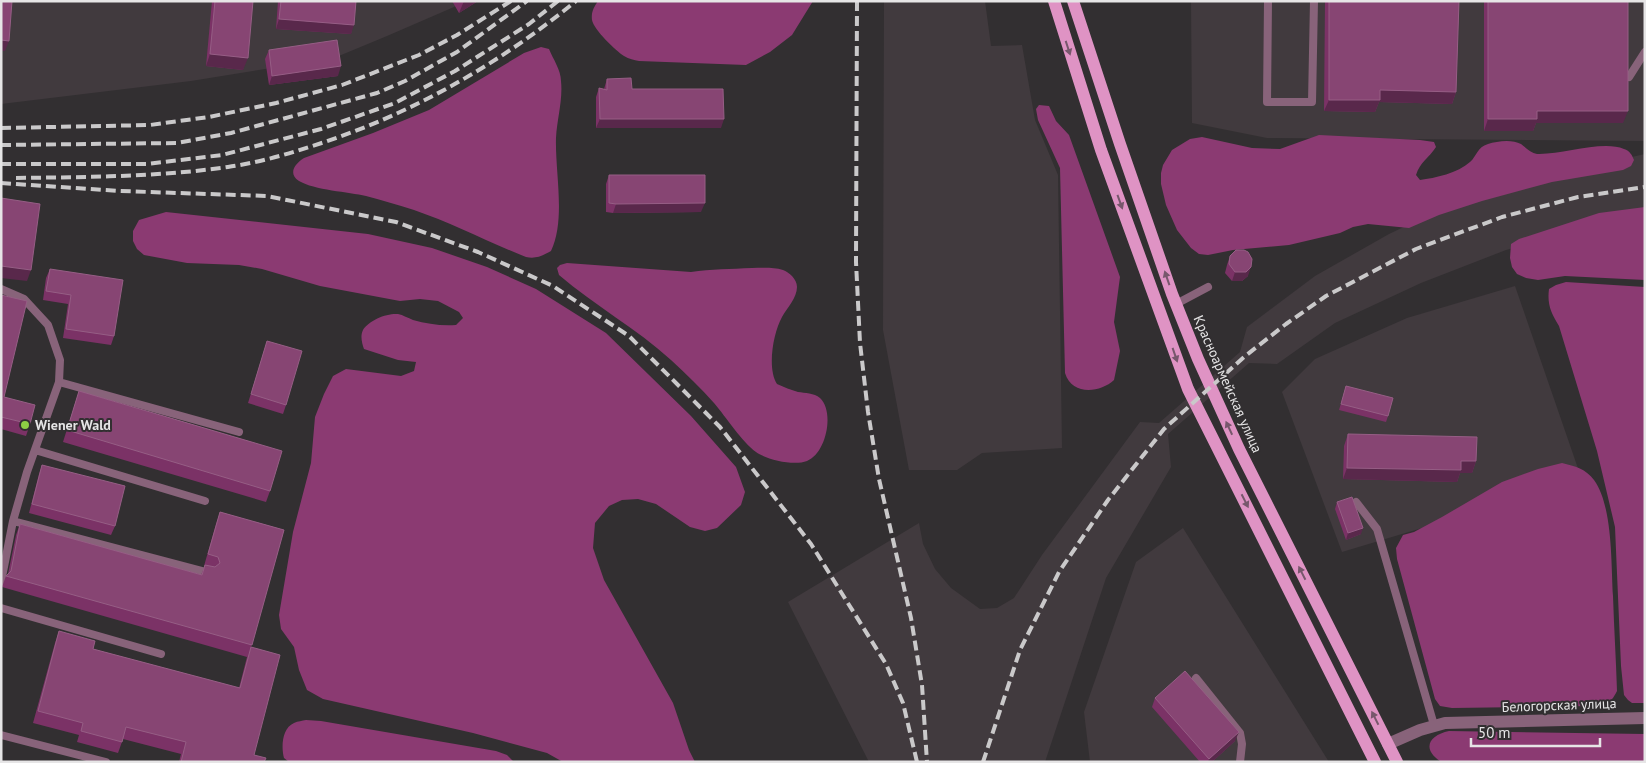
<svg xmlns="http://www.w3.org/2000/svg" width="1646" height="763" font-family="'PT Sans',sans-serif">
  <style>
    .built { fill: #413a3e }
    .forest { fill: #8b3a72 }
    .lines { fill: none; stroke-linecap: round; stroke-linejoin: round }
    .lane { stroke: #88637a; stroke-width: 8 }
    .street { stroke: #88637a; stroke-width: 12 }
    .primary { stroke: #df93c4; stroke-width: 12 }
    .rail { stroke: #cac9ca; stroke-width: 4; stroke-dasharray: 10 5; stroke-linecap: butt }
    .wall { fill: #7b3266 }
    .shaded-wall { fill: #59284b }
    .building { fill: #874573; stroke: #965e85 }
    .oneway { fill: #77576c }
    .poi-dot { fill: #8dce44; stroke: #322f31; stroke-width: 2 }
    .labels { text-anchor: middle; stroke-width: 4; stroke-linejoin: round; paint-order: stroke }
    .street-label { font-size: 14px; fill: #e6e5e6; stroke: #322f31 }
    .poi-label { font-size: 14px; font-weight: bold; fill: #e6e5e6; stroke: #322f31; text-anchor: start }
  </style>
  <rect width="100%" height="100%" fill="#322f31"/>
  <path class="built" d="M1,1H462L454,7L387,36L334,58L191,81L1,104Z
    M884,1H985L991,46L1022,45L1035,120L1058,175L1062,448L982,453L957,470H909L883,330Z
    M1191,1H1645V141L1267,138L1192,123Z
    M1645,154V217L1599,224L1506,250L1421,283L1335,323L1277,364L1249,363L1168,434L1171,467L1106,578L1045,762H869L788,602L919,523L923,544L935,569L951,588L980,609L997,608L1014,598L1042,555L1140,422L1159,423L1240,352L1247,327L1315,276L1389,234L1477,192Z
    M1515,286L1582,480L1342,552L1282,392L1315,359L1407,318Z
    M1183,528L1329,762H1090L1084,712L1136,562Z"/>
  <path class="forest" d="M598,1H813L792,35L770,52L746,65L639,61C634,60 629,59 624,56C615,50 594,30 592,20C591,12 594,7 598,1Z
    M541,47L549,49C553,59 561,70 561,81C563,100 557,119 556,138C555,173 566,219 551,251C542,256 536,259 526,257C488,242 452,223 414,210C398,205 382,200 366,196C349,192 314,190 299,181C287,173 296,163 304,158L373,133L429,110L524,53Z
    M1039,105L1049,106L1056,121L1069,135L1120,277L1114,322L1120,351L1114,380C1100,393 1072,396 1065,373L1060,168L1038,120L1036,109Z
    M1319,135L1420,140L1434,142L1436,147C1429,158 1420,162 1416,175L1420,180C1435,178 1458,173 1470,162C1477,156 1477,147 1488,144C1497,141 1512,139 1521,144C1526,148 1531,153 1537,154C1562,155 1602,140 1624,149C1630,151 1632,155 1634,160L1631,166L1623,170L1552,182L1482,201L1439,215L1409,228L1368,224L1353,227L1340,233L1289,245L1233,250L1208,255L1199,254L1191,248L1177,230L1166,205L1161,184V173L1163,165L1172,150L1190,139L1202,137L1252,148L1280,149Z
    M1645,207V280L1565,276L1538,280L1526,278L1517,274L1512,267L1510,258L1511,244L1519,239L1599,213Z
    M166,212L368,234L432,248L487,267L536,289L606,333L691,416L736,467L745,492L741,505L717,528L705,531L690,527L656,504L638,499L622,500L609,506L595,523L593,548L604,580L673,703L689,750L695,762H563L547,753L473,733L323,699L307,690L299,670L294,647L281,629L279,615L293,532L311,463L315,417L324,394L333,376L346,369L401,376L414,371L416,362L398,360L364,349C362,343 360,336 363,330C369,320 387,313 398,314C403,315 408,318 413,320C427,324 441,326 456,325L463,318L459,312L438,301L420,299L400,301L320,286L262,269L239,265L187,263L144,255L137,249L133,241V231L139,220Z
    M567,263L691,272C711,269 731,269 752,268C762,268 773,267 783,270C789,272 797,279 797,287C797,298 787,308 782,317C773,333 767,369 777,384C784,387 791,390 798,392C805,393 814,393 820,398C835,412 826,454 807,461C794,466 767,460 756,452C742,442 726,417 714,403C701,388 686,374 671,360C636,328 595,306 559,275L557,268L560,265Z
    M1566,282L1645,287V703H1632L1628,700L1624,695L1621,666L1615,527L1597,451L1559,326C1551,313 1547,304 1549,289L1556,285Z
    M1562,463C1575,466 1586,469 1594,480C1613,506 1611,564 1613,596C1614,628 1616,659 1617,691C1610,705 1606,704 1591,706L1452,708L1440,706L1435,699L1397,559L1396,548L1403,535L1414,532L1442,517L1502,482L1538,469Z
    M306,720L321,721L496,751L507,755L514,762H289L284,758C281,747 282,728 294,723C298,721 302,721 306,720Z
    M1449,731L1645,734V762L1440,761C1421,748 1430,735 1449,731Z"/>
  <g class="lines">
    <path class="lane" d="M1268,1L1267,102H1312L1314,1
      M1629,77L1645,52
      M1,289L24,299L48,325L60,360L59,382
      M1176,304L1208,287
      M35,450L205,501
      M1356,502L1377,529L1434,725
      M13,521L210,573
      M1,582L13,521L27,472L59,382L239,432
      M1,608L161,654
      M1196,678L1240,733L1242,744L1240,762
      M1,735L106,762"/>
    <path class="street" d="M1388,744L1420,730L1445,723L1645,718"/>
    <path class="primary" d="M1054,1L1101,150L1188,389L1375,762
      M1073,1L1120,144L1172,294L1198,359L1239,449L1397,762"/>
    <path class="rail" d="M857,1L856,262L860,343L868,412L879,479L911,618L922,685L927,762
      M1,128L150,125L209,117L276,103L342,85L419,55L457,35L511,1
      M1,145L177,143L231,133L377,93L405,81L457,52L527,1
      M1,164H147L222,155L321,129L395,103L455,71L529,24L558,1
      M16,178C87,177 157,177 228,167C255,163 282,156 309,147C406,117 497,66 576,1
      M1,183L120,191L267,196L396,222L478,252L553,286L629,336L720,427L811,544L886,664L903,703L917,762
      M983,762L1020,650L1059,572L1108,500L1164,429L1244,357L1286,324L1326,296L1416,249L1502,217L1578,197L1645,187"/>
  </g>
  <path class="wall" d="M212,1H253L243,70L206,66Z
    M278,1H356L351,34L276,29Z
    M452,1H478L459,13Z
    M1325,1H1459L1456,92L1452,104L1379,102L1375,112L1324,111Z
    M1484,1H1628L1623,123H1536L1533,131H1484Z
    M269,50L338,76L269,85L265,59Z
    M607,79L632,89L721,128H596V97L599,88L604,89Z
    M609,175L701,212L613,213L606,212V184Z
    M1230,256L1248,276L1242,281H1232L1225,273L1227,265Z
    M50,269L114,336L111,345L63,338L68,304L43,300L46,278Z
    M1,295L4,397L30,424L26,436L1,429Z
    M267,341L286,405L283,414L248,403Z
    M1346,386L1388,416L1386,422L1339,410Z
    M79,391L270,491L266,502L63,442Z
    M1348,434L1476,461L1472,473H1460L1457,482L1343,479L1344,446Z
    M42,465L115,526L111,535L29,513L39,474Z
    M1337,502L1361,534L1346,540L1335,509Z
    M220,512L284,530L251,647L254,755L264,762H179L181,754L123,739L118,753L77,742L79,735L33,723L55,643L59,631L93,649L239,688L247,657L2,587L6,576L8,574L16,535L20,524L201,575L205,566H204L216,524Z
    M1155,698L1235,741L1212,762H1200L1152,707Z"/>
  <path class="shaded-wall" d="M464,1H478L459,13Z
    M279,19L354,25L351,34L276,29Z
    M1,40L9,41L5,51H1Z
    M210,54L248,58L243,70L206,66Z
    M341,66L338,76L269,85L272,76Z
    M1380,90L1456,92L1452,104L1379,102L1375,112L1324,111L1329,100Z
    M1537,111H1628L1623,123H1536L1533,131H1484L1488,119Z
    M600,119H724L721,128H596Z
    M705,203L701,212L613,213L616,204Z
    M1,266L31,270L27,281L1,278Z
    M1251,267L1248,276L1242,281H1232L1235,272Z
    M1461,461H1476L1472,473H1460L1457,482L1343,479L1347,468Z
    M1363,528L1361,534L1346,540L1348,533Z
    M1239,732L1235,741L1212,762H1208L1209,759Z"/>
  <path class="building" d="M1,1H12L9,41L1,40Z
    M215,1H253L248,58L210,54Z
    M281,1H356L354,25L279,19Z
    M1329,1H1459L1456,92L1380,90V100H1329Z
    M1488,1H1628V111H1537V119H1488Z
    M337,40L341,66L272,76L269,50Z
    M631,78L632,89H723L724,119H600L599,88L607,90V79Z
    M609,175H705V203L616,204L609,203Z
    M1,198L40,204L31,270L1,266Z
    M1236,250H1244L1248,252L1252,259L1251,267L1246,272H1235L1229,264L1230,256Z
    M50,269L123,280L114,336L66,329L71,295L46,291Z
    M1,295L27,301L4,397L35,405L30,424L1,417Z
    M267,341L302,351L286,405L251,394Z
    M1346,386L1393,398L1388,416L1341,404Z
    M79,391L282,451L270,491L67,430Z
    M1348,434L1477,437L1476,461H1461V470L1347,468Z
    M42,465L125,486L115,526L32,504Z
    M1352,497L1363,528L1348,533L1337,502Z
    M220,512L284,530L252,645L6,576L11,571L20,524L202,575L205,565L215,567L220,563L218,557L208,554Z
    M59,631L95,641L93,649L240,688L251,647L280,655L254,755L266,758L264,762H181L186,742L126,727L122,742L81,731L83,723L38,711Z
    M1185,671L1239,732L1209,759L1155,698Z"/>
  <defs><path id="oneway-solid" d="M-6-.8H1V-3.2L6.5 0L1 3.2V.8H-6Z" transform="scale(1.25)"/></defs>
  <g class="oneway">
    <use href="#oneway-solid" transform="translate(1068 48) rotate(72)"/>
    <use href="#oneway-solid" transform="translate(1120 202) rotate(70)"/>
    <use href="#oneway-solid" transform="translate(1167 278) rotate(-109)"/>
    <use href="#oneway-solid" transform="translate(1175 355) rotate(71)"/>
    <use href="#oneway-solid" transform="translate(1229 428) rotate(-115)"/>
    <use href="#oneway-solid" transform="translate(1245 501) rotate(63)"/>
    <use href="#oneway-solid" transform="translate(1302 573) rotate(-117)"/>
    <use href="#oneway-solid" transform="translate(1375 718) rotate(-117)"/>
  </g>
  <circle class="poi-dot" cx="25" cy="425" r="5"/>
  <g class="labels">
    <g class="street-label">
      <text transform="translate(1228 384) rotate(66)" y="5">Красноармейская улица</text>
      <text transform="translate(1559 705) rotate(-2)" y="5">Белогорская улица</text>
    </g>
    <g class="poi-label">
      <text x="35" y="430">Wiener Wald</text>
    </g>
  </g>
  <rect width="1646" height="763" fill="none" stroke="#e6e5e6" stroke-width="5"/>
  <path d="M1471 738v8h129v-8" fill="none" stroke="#e6e5e6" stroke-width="2.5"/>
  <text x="1478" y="738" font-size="15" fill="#e6e5e6" stroke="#322f31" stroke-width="4" paint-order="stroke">50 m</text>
</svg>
